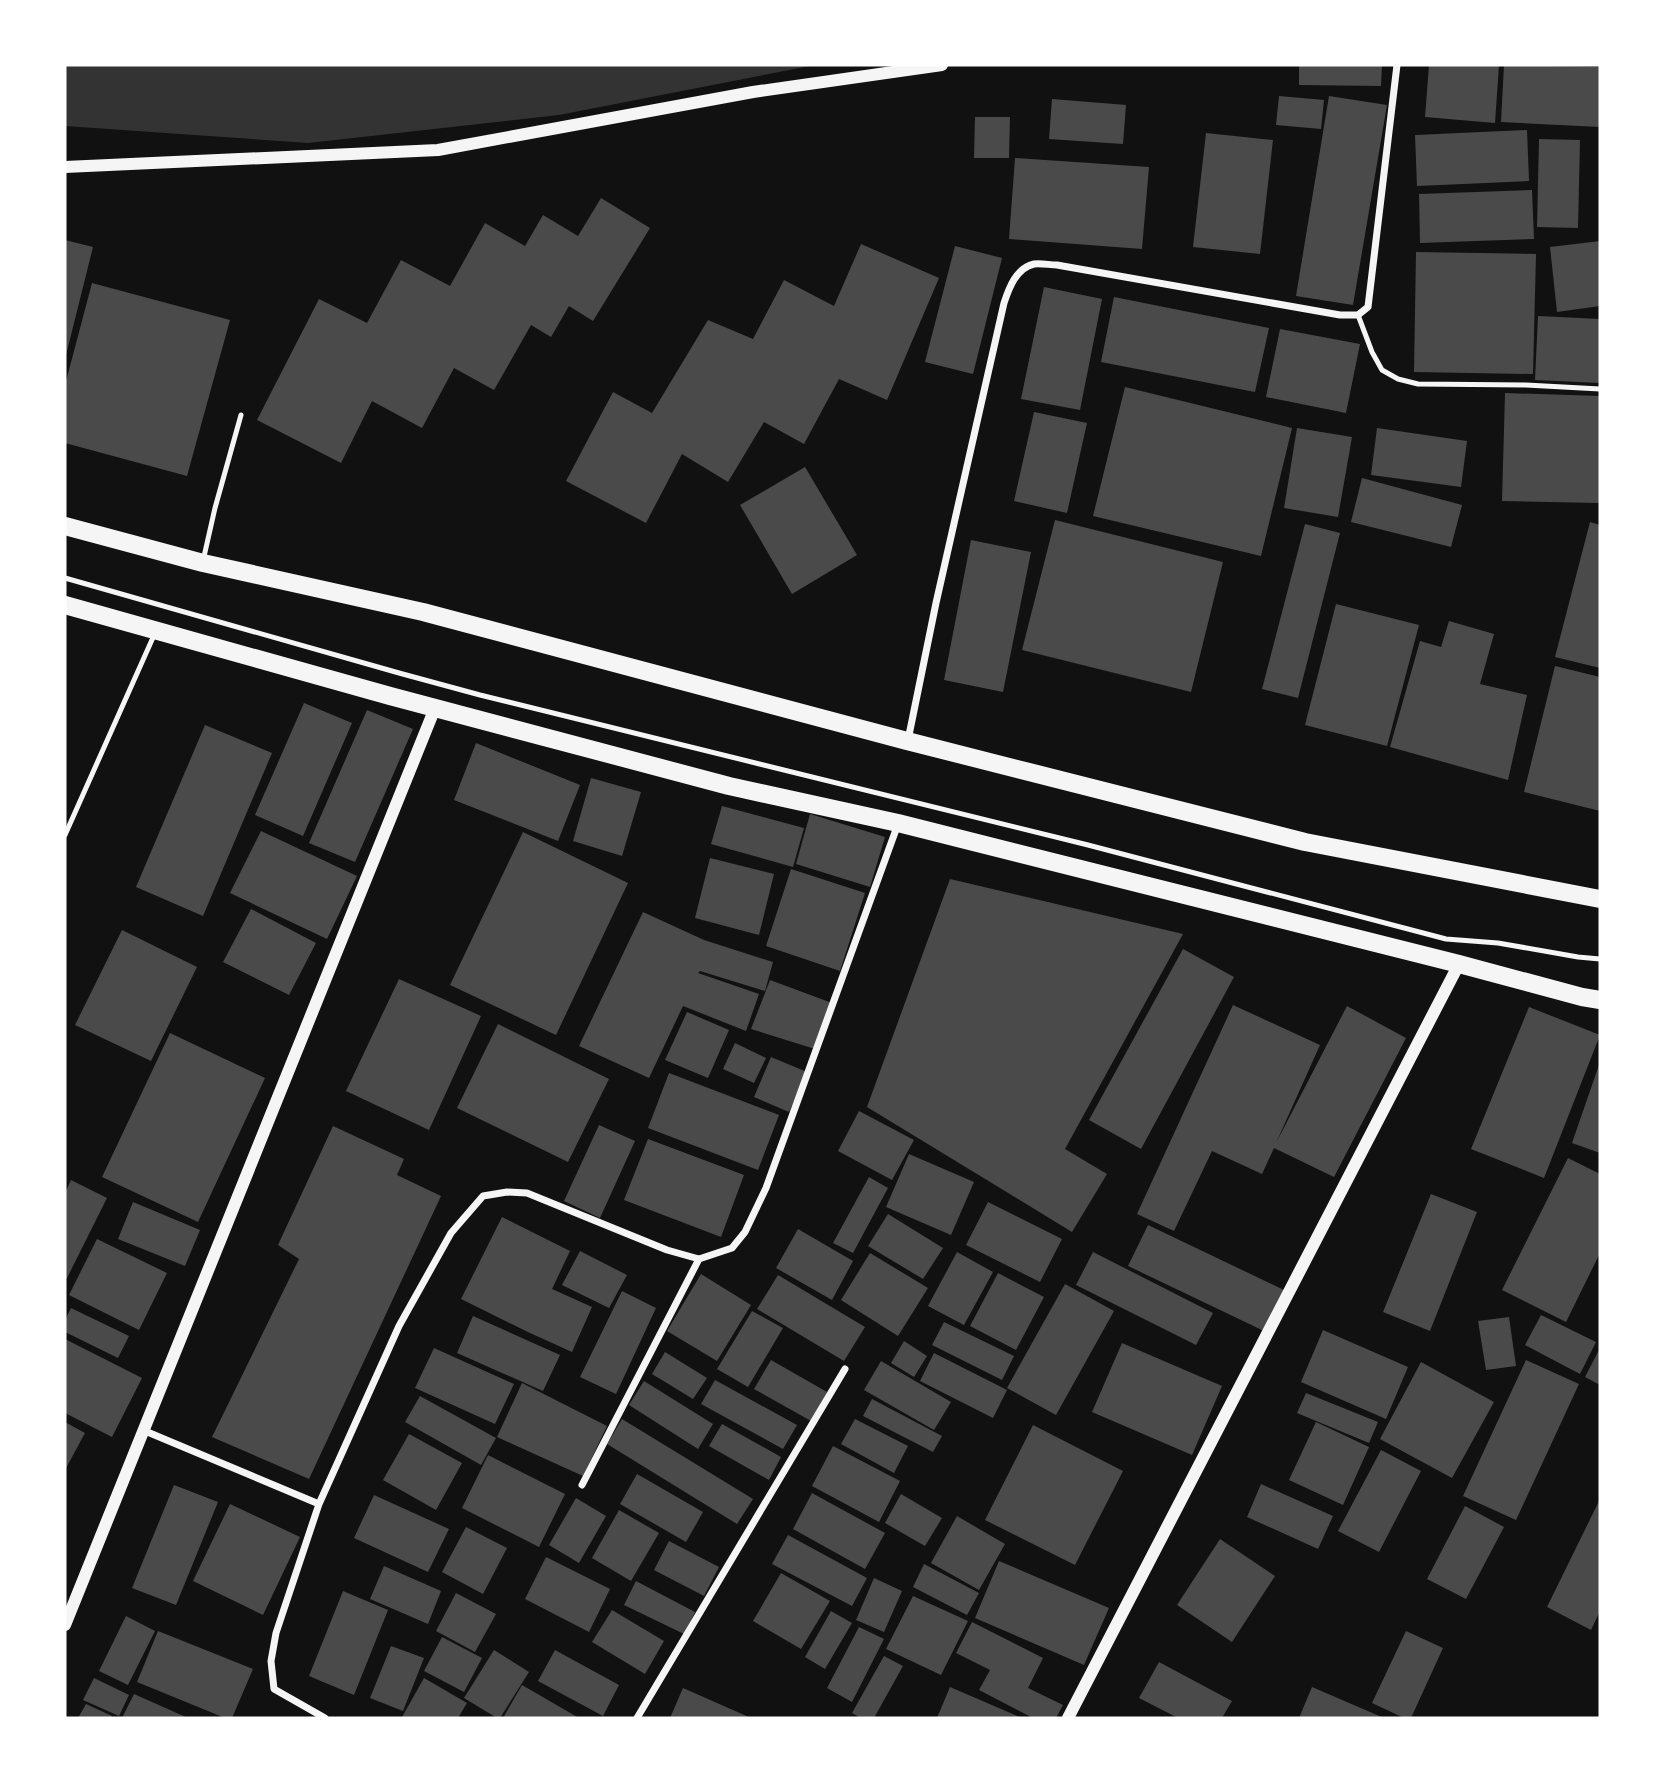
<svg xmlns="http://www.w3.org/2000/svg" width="1665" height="1783" font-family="Poppins,sans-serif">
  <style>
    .water { fill: #333 }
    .building { fill: #4a4a4a }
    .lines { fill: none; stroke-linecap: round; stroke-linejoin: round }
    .service { stroke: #f5f5f5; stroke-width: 5 }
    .minor { stroke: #f5f5f5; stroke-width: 7 }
    .tertiary { stroke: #f5f5f5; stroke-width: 12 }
    .primary { stroke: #f5f5f5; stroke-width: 18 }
  </style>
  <rect width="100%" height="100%" fill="#111"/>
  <path class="water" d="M65,65H815L559,115L308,143L65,126Z"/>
  <path class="building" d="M1299,65H1382L1381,86L1299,85Z
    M1429,65H1499L1495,123L1425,117Z
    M1504,65L1600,67V127L1501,122Z
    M1279,96L1324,100L1321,129L1276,125Z
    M1329,96L1387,105L1353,305L1296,296Z
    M1052,99L1126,105L1123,144L1049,139Z
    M975,117H1010L1009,158H974Z
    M1527,130L1529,181L1417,186L1415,135Z
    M1206,133L1273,140L1260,254L1193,247Z
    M1539,139L1580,140L1578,228L1537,227Z
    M1015,158L1149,167L1142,249L1009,239Z
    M1532,190L1534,239L1420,243L1419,194Z
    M601,198L650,228L593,321L569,306L551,337L531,325L494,390L454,368L422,428L372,401L341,463L257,420L319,299L367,323L401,260L450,286L485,223L525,246L543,215L578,236Z
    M65,240L93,247L66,355H65Z
    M1600,241V306L1557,312L1550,247Z
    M861,244L939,278L887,400L839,379L804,444L764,422L728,482L682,454L646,523L566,481L613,392L652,413L708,320L753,339L784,280L834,306Z
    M955,246L1002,258L973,374L925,362Z
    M1416,252L1536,254L1533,374L1414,372Z
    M92,283L230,320L187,476L65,443V385Z
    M1044,287L1102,299L1080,410L1021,399Z
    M1114,297L1269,328L1255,392L1101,362Z
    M1538,316L1600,319V383L1535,380Z
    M1280,329L1360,344L1346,413L1266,397Z
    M1125,387L1292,428L1261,556L1093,516Z
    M1505,393L1600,396L1599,503L1502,501Z
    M1034,412L1087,423L1067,513L1014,501Z
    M1297,428L1352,437L1338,517L1284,508Z
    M1377,428L1467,441L1461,487L1371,475Z
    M805,467L857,555L792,594L740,505Z
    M1362,478L1462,505L1451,547L1351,522Z
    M1055,520L1223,562L1191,692L1022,650Z
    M1590,522L1600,525V668L1555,657Z
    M1305,524L1340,533L1298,698L1262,689Z
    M971,540L1031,552L1003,692L944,680Z
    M1336,604L1419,625L1387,746L1305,725Z
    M1449,621L1494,634L1480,684L1527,695L1508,780L1390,747L1420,641L1441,647Z
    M1555,666L1600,677V811L1524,792Z
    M304,703L352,723L303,836L255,815Z
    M367,710L413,729L355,862L309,843Z
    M205,725L272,753L203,916L136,887Z
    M476,743L580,785L558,841L454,800Z
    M591,778L641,792L622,856L573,841Z
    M722,806L804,828L793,867L711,844Z
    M810,814L885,837L870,887L796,864Z
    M261,831L357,876L327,939L230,893Z
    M523,832L628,883L556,1035L450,985Z
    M710,858L774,874L759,935L695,918Z
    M791,869L865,893L840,971L766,946Z
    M950,879L1183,934L1065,1149L1107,1174L1072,1232L867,1107Z
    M251,909L316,943L289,995L223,962Z
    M643,912L704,940L773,962L765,991L700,971L698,973L759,994L746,1031L683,1006L649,1078L579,1046Z
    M122,930L197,967L151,1061L75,1025Z
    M1183,949L1234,977L1141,1149L1089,1120Z
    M399,979L481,1016L429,1130L346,1091Z
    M770,980L832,1003L815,1049L751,1029Z
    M1233,1005L1320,1045L1276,1143L1347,1006L1406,1038L1334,1177L1274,1148L1262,1174L1212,1151L1174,1231L1137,1214Z
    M1529,1007L1600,1035L1544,1178L1471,1149Z
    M687,1012L729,1030L708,1078L665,1060Z
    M498,1024L609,1079L568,1162L457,1108Z
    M170,1033L265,1078L198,1222L102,1177Z
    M735,1043L766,1058L754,1083L723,1069Z
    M771,1057L807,1072L789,1112L754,1097Z
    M1600,1062V1153L1572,1143Z
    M669,1073L779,1115L758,1170L648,1128Z
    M859,1111L914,1140L892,1180L838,1151Z
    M599,1125L635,1141L600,1218L564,1201Z
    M333,1126L404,1159L397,1175L441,1196L309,1479L212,1437L299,1259L278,1245Z
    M648,1139L744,1175L721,1237L624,1200Z
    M909,1154L974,1182L951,1235L886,1207Z
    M1568,1158L1600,1174V1253L1566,1322L1502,1290Z
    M869,1177L888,1188L853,1253L833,1243Z
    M71,1180L107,1198L65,1282V1193Z
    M1431,1194L1477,1212L1430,1331L1383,1312Z
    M133,1202L200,1230L185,1266L118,1239Z
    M988,1202L1062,1239L1040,1282L966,1245Z
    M888,1214L943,1248L923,1279L868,1246Z
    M502,1217L570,1251L552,1289L592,1307L572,1352L530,1333L461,1299Z
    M1148,1225L1284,1290L1264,1331L1128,1266Z
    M798,1229L853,1261L832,1300L776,1268Z
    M97,1239L167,1273L139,1330L69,1295Z
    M580,1251L627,1275L609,1308L562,1285Z
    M957,1252L993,1272L964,1325L928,1306Z
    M1093,1252L1213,1313L1196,1345L1076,1285Z
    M870,1253L928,1288L898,1336L841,1300Z
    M998,1273L1044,1297L1016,1350L970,1326Z
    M701,1274L751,1305L717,1361L667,1331Z
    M778,1275L865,1327L844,1361L757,1309Z
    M1065,1284L1114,1311L1056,1415L1007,1388Z
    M622,1291L656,1308L616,1394L580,1377Z
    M71,1308L129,1336L118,1358L65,1332V1320Z
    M752,1311L783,1328L748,1387L717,1369Z
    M1541,1315L1596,1342L1580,1374L1525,1345Z
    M473,1316L560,1355L543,1391L457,1353Z
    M1509,1317L1516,1366L1486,1370L1478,1321Z
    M944,1322L1014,1356L1002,1380L932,1345Z
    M1323,1330L1408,1367L1386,1419L1301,1382Z
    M65,1339L142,1378L112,1437L65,1413Z
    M904,1341L927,1356L914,1377L891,1363Z
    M1122,1343L1222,1386L1192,1455L1092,1412Z
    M434,1348L514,1384L495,1424L415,1388Z
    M1600,1348V1385L1585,1377Z
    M665,1352L707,1378L693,1399L652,1374Z
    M934,1353L1007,1390L993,1418L920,1381Z
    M771,1360L827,1392L811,1421L754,1389Z
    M1526,1360L1579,1384L1516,1520L1463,1496Z
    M881,1361L951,1402L934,1430L864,1390Z
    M1421,1362L1494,1402L1452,1478L1380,1439Z
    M715,1380L797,1425L783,1449L701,1404Z
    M644,1381L713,1424L698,1449L629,1405Z
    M522,1383L607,1426L583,1476L497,1437Z
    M1306,1393L1378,1422L1369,1443L1297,1413Z
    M420,1396L496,1438L481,1465L405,1422Z
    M872,1399L942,1436L933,1452L863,1416Z
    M622,1419L753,1499L737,1524L607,1444Z
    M855,1419L908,1446L894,1473L841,1444Z
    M65,1422L85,1433L65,1470Z
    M1316,1422L1369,1447L1343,1505L1289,1480Z
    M722,1424L781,1457L769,1480L709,1446Z
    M1033,1425L1123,1471L1075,1565L985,1520Z
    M409,1434L462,1463L436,1510L383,1480Z
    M833,1446L900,1481L879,1522L812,1486Z
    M1381,1450L1421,1471L1379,1552L1338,1531Z
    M488,1455L565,1494L539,1547L462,1508Z
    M637,1474L703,1512L686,1542L620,1504Z
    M1261,1484L1333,1516L1318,1549L1247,1517Z
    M174,1485L218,1502L176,1605L132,1588Z
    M812,1493L885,1533L865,1569L793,1529Z
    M901,1494L942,1518L925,1546L885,1523Z
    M374,1495L449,1529L428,1572L354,1538Z
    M576,1498L606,1516L579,1563L549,1545Z
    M1600,1499V1611L1591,1630L1547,1607Z
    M230,1504L300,1537L263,1615L193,1581Z
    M1465,1506L1504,1527L1466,1599L1427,1579Z
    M619,1510L659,1533L631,1581L592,1558Z
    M957,1516L1005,1544L979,1590L931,1563Z
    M466,1527L507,1548L483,1594L442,1572Z
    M788,1535L867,1578L852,1606L772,1564Z
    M1220,1539L1275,1576L1232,1642L1177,1605Z
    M669,1541L719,1567L704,1596L654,1570Z
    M546,1557L610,1589L589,1632L525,1599Z
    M999,1561L1109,1608L1084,1665L975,1618Z
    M924,1564L979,1593L967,1615L913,1587Z
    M384,1566L441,1591L428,1624L370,1599Z
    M781,1573L830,1601L801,1649L753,1621Z
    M874,1578L902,1591L884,1632L856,1620Z
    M636,1581L695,1612L684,1634L624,1605Z
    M343,1591L388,1610L354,1695L309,1676Z
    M456,1593L496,1614L475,1652L436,1631Z
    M913,1596L968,1621L941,1675L886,1649Z
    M612,1610L664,1641L645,1674L592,1642Z
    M831,1611L852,1623L825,1669L805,1657Z
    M126,1616L155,1631L128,1685L99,1671Z
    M972,1622L1043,1658L1028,1688L1063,1705L1056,1718H1033L979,1690L990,1670L956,1653Z
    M859,1627L884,1639L852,1702L827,1688Z
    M158,1631L253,1669L232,1718H225L137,1682Z
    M1406,1631L1443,1648L1411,1718H1404L1372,1703Z
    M442,1637L482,1658L464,1692L424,1671Z
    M391,1646L424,1658L403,1711L370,1698Z
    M494,1650L529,1672L500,1718H497L464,1698Z
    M555,1650L619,1685L603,1716L538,1681Z
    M884,1656L903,1666L874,1718H861L852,1713Z
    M1159,1662L1232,1701L1222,1718H1178L1139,1698Z
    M94,1678L129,1695L119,1716L83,1700Z
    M424,1678L467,1703L458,1718L402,1717Z
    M522,1685L579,1718H503Z
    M950,1687L1022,1718H937Z
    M1312,1687L1384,1718H1299Z
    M683,1688L751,1718H670Z
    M134,1694L188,1718H122Z
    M86,1704L112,1716L111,1718H78Z"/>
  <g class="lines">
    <path class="service" d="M1358,315L1372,352L1382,370L1398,379L1418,384L1526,385L1600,389
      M203,561L215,508L241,415
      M65,578L399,673L480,695L1088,845L1446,939L1498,943L1578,957L1600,959
      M65,835L155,633"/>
    <path class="minor" d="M908,740L936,603L1004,303C1009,288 1016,268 1034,264C1041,263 1050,265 1057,265L1340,315H1358L1368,307L1397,65
      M145,1431L319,1504
      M582,1485L699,1259
      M325,1718L274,1689L271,1661L276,1633L319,1504L399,1326L451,1233L483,1196L507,1192L527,1193L667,1250L699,1259L732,1248L745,1232L766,1188L898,824
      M637,1718L845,1369"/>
    <path class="tertiary" d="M65,167L438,150L753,92L942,65
      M65,1625L435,708
      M1068,1718L1459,964"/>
    <path class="primary" d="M65,526L203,563L423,612L907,741L1305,842L1600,899
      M65,605L390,696L729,786L898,823L1459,964L1582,997L1600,1000"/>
  </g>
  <rect width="1665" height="1783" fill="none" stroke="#ffffff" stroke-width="133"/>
</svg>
